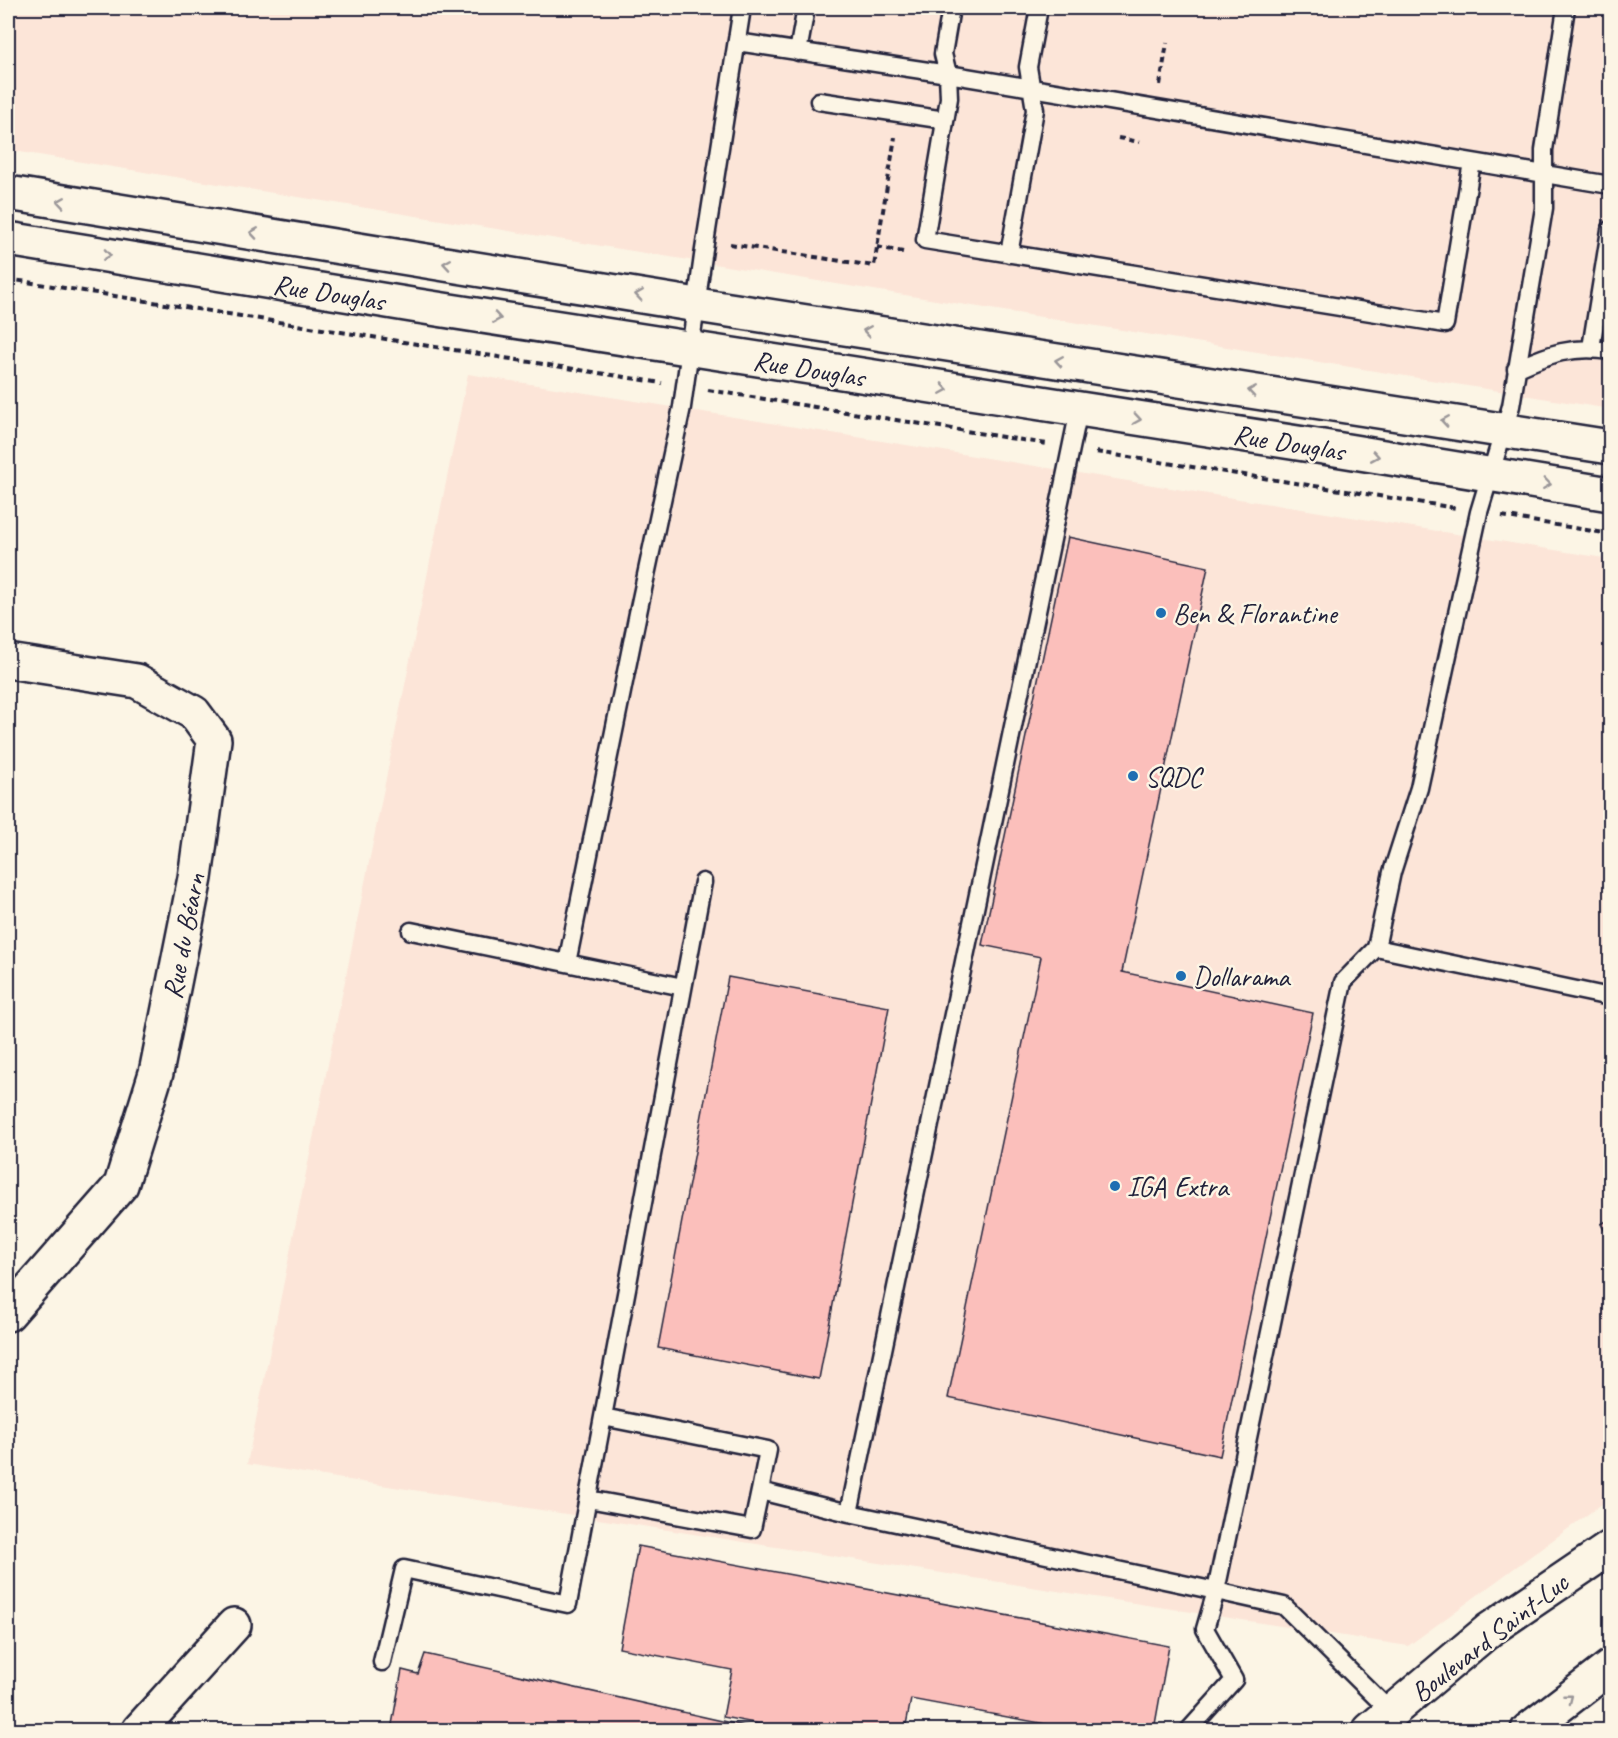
<svg xmlns="http://www.w3.org/2000/svg" width="1618" height="1738" font-family="Caveat,sans-serif">
  <style>
    .built { fill: #fce5d8 }
    .building { fill: #fbbfbb; stroke: #22223b; stroke-width: 1.5 }
    .lines { fill: none; stroke-linecap: round; stroke-linejoin: round }
    .service-casing { stroke: #22223b; stroke-width: 21 }
    .minor-casing { stroke: #22223b; stroke-width: 38 }
    .tertiary-casing { stroke: #22223b; stroke-width: 38 }
    .path { stroke: #22223b; stroke-width: 4; stroke-dasharray: 6 4.5; stroke-linecap: butt }
    .service { stroke: #fcf5e5; stroke-width: 16 }
    .minor { stroke: #fcf5e5; stroke-width: 33 }
    .tertiary { stroke: #fcf5e5; stroke-width: 33 }
    .oneway { stroke: #9a9698 }
    .poi-dot { fill: #1f6fb2; stroke: #fcf5e5; stroke-width: 2 }
    .labels { text-anchor: middle; stroke-width: 5; stroke-linejoin: round; paint-order: stroke }
    .street-label { font-size: 28px; fill: #22223b; stroke: #fcf5e5 }
    .poi-label { font-size: 28px; fill: #22223b; stroke: #fcf5e5; text-anchor: start }
  </style>
  <rect width="100%" height="100%" fill="#fcf5e5"/>
  <filter id="ink" filterUnits="userSpaceOnUse"><feTurbulence type="fractalNoise" baseFrequency=".0167" numOctaves="2"/><feDisplacementMap in="SourceGraphic" scale="12" xChannelSelector="R" yChannelSelector="G"/><feConvolveMatrix kernelMatrix="1 2 1 2 8 2 1 2 1" color-interpolation-filters="sRGB"/></filter>
  <g filter="url(#ink)">
    <path class="built" d="M8,8H1610V409L8,150Z
      M468,374L1610,559V1498L1408,1646L247,1464Z"/>
    <path class="building" d="M1068,537L1208,567L1122,972L1313,1013L1220,1456L948,1398L1041,957L982,945Z
      M728,977L889,1007L819,1379L658,1348Z
      M1610,1219V1241L1601,1224Z
      M638,1546L1169,1646L1154,1730H1078L911,1699L905,1730H790L723,1717L732,1670L619,1648Z
      M425,1654L762,1730H391L402,1670L418,1674Z"/>
    <g class="lines">
      <defs>
        <path id="service" d="M951,8L943,54L948,74L949,98L925,240L1445,324L1472,162
          M737,42L948,74L1610,185
          M798,52L806,8
          M819,101L945,120
          M1009,254L1035,110L1028,67L1039,8
          M1591,348L1610,230
          M1516,369C1549,354 1573,345 1610,351
          M411,931L683,987
          M1376,948L1610,997
          M567,963L639,608L682,407L703,256L742,8
          M603,1417L768,1450L760,1491L849,1513L1216,1591L1205,1629L1234,1680L1189,1730
          M588,1499L752,1529L760,1491
          M849,1513L1079,410
          M382,1662L404,1569L568,1604L703,882
          M1391,1712L1284,1606L1216,1591L1343,982L1376,948L1392,872L1419,788L1479,512L1511,406L1544,208V150L1566,8"/>
        <path id="minor" d="M8,193L697,305L1610,447
          M8,239L418,306L1317,446L1610,494
          M8,661L137,681L194,713L214,740L195,878L156,1073L121,1185L8,1314
          M139,1730L234,1625"/>
        <path id="tertiary" d="M1370,1730L1489,1630L1610,1548
          M1528,1730L1610,1667"/>
      </defs>
      <use href="#service" class="service-casing"/>
      <use href="#minor" class="minor-casing"/>
      <use href="#tertiary" class="tertiary-casing"/>
      <path class="path" d="M1070,8L1091,11L1092,8
        M1160,85L1167,43
        M1118,138L1140,142
        M730,244L874,266L895,137
        M877,247L903,252
        M8,279L662,383
        M708,390L1047,444
        M1096,452L1456,508
        M1502,516L1610,534"/>
      <use href="#service" class="service"/>
      <use href="#minor" class="minor"/>
      <use href="#tertiary" class="tertiary"/>
    </g>
    <defs><path id="oneway-chevron" d="M-2-3.5L2.5 0L-2 3.5" fill="none" stroke-width="1.6" stroke-linecap="round" stroke-linejoin="round" transform="scale(1.5)"/></defs>
    <g class="oneway">
      <use href="#oneway-chevron" transform="translate(61 202) rotate(-171)"/>
      <use href="#oneway-chevron" transform="translate(254 233) rotate(-171)"/>
      <use href="#oneway-chevron" transform="translate(107 255) rotate(9)"/>
      <use href="#oneway-chevron" transform="translate(447 264) rotate(-171)"/>
      <use href="#oneway-chevron" transform="translate(639 295) rotate(-171)"/>
      <use href="#oneway-chevron" transform="translate(497 318) rotate(9)"/>
      <use href="#oneway-chevron" transform="translate(867 331) rotate(-171)"/>
      <use href="#oneway-chevron" transform="translate(1059 361) rotate(-171)"/>
      <use href="#oneway-chevron" transform="translate(944 389) rotate(9)"/>
      <use href="#oneway-chevron" transform="translate(1252 391) rotate(-171)"/>
      <use href="#oneway-chevron" transform="translate(1137 419) rotate(9)"/>
      <use href="#oneway-chevron" transform="translate(1445 421) rotate(-171)"/>
      <use href="#oneway-chevron" transform="translate(1375 456) rotate(10)"/>
      <use href="#oneway-chevron" transform="translate(1547 484) rotate(8)"/>
      <use href="#oneway-chevron" transform="translate(1569 1698) rotate(-38)"/>
    </g>
  </g>
  <g class="poi-dot">
    <circle cx="1161" cy="613" r="6"/>
    <circle cx="1133" cy="776" r="6"/>
    <circle cx="1181" cy="976" r="6"/>
    <circle cx="1115" cy="1186" r="6"/>
  </g>
  <g class="labels">
    <g class="street-label">
      <text transform="translate(329 292) rotate(9)" y="10">Rue Douglas</text>
      <text transform="translate(809 368) rotate(9)" y="10">Rue Douglas</text>
      <text transform="translate(1289 442) rotate(9)" y="10">Rue Douglas</text>
      <text transform="translate(183 936) rotate(-79)" y="10">Rue du Béarn</text>
      <text transform="translate(1489 1637) rotate(-38)" y="10">Boulevard Saint-Luc</text>
    </g>
    <g class="poi-label">
      <text x="1173" y="623">Ben &amp; Florantine</text>
      <text x="1145" y="786">SQDC</text>
      <text x="1193" y="986">Dollarama</text>
      <text x="1127" y="1196">IGA Extra</text>
    </g>
  </g>
  <rect width="1618" height="1738" fill="none" stroke="#fcf5e5" stroke-width="30"/>
  <rect x="15" y="15" width="1588" height="1708" fill="none" stroke="#22223b" stroke-width="2" filter="url(#ink)"/>
</svg>
